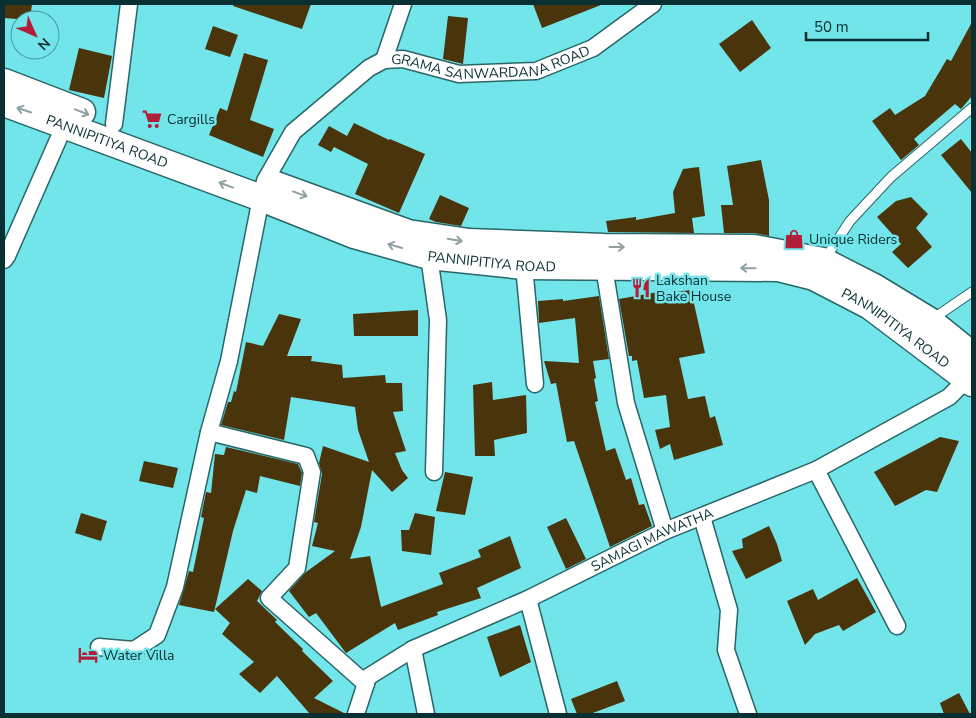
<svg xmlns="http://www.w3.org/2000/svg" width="976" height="718" font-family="'Nunito Sans',sans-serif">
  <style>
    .building { fill: #4a340b }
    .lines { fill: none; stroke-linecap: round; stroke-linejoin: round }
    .service-casing { stroke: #286668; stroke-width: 11 }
    .minor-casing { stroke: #286668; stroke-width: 19 }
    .primary-casing { stroke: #286668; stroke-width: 29 }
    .service { stroke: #fff; stroke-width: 9 }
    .minor { stroke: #fff; stroke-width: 16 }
    .primary { stroke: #fff; stroke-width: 26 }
    .oneway { stroke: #90a1a2 }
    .labels { text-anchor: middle; stroke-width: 5; stroke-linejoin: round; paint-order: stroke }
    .street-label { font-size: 14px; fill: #082f31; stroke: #72e5ea }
    .poi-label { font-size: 14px; fill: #082f31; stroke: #72e5ea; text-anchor: start }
  </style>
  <rect width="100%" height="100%" fill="#72e5ea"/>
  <path class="building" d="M5,4H32L30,20L4,18Z
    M234,4H311L302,29L233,6Z
    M533,4H601V5L542,28Z
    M448,16L468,18L463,64L443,59Z
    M752,20L771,48L740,72L719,44Z
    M972,22V96L961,109L955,104L914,139L919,145L901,160L872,121L890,108L895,115L925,96L947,59L951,61Z
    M213,26L238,35L230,57L205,49Z
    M79,48L112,56L104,98L69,90Z
    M244,53L268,60L250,120L274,129L263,157L209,135L220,108L227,111Z
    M354,123L389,140L390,139L425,154L399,213L355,194L368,164L334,147L331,152L318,145L329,126L347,136Z
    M961,139L972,153V193L941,155Z
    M761,160L769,200V236L754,233H724L721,205H733L727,166Z
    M699,167L705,216L692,218L694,233L608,232L606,221L636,217V220L675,213L673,192L683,169Z
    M440,195L469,208L461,226L436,222L429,219Z
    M911,197L928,214L916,228L932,247L908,268L892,252L901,244L877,217L896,201Z
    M691,290L705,353L679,358L688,399L705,396L710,418L715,416L723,445L674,460L670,444L660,449L655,430L670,427L666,395L644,398L637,360L632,361V356H629L619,299L658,292V294Z
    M599,296L609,359L593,361L596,378L594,379L598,401L595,402L606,451L615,448L626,480L631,478L639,505L644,504L652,526L610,547L574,441L567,442L556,383L551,384L544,361L579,363L575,318L539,323L538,301L563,299V301Z
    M418,310V336H354L353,314Z
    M279,314L301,319L287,356H312L311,361L342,365L343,378L385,375L386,383H402L403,411L393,412L406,451L395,453L402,470L408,478L392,492L372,470L361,527L350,559L370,556L381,607L443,584L439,573L481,557L478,550L510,536L521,568L477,588L481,598L437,612L438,615L398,630L395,623L346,653L316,613L309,617L289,591L306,572L335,551L312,546L318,523L314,522L322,474L319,463L323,446L369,462L358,430L355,407L291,397L284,440L221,425L228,402H231L234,391L236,392L246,342L263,346Z
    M492,382L493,400L526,395L527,433L494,440L495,456H475L473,385Z
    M940,437L959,441L937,492L926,490L895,506L874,472Z
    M226,447L298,464L302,473L300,486L260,476L257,493L246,490L233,531L214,612L179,605L189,571L193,572L204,518L201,517L206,492L211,493L215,454L224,455Z
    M144,461L178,468L173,488L139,481Z
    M445,472L473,477L465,515L436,511Z
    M81,513L107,521L101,541L75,533Z
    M415,513L435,517L431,555L402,551L401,530H409Z
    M566,518L586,559L566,569L547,527Z
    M769,526L777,544L782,561L746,579L732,551L743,548L742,539Z
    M857,578L876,612L843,631L839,625L815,634L805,645L787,601L813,589L818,600Z
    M248,579L262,591L257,601L277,620L275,622L303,649L302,651L333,681L314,698L346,714H310L277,676L260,693L239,674L254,662L222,634L230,623L215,609Z
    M520,625L531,662L500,677L487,637Z
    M617,681L625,701L590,714H577L571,699Z
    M959,693L970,714H944L940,703Z"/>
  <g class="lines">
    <defs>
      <path id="service" d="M825,259L850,221L891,177L972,108
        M931,320L972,292"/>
      <g id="minor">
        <path d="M384,60L403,4"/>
        <path d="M114,124L129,4"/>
        <path d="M429,256L438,320L434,472"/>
        <path d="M4,260L7,256L65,124"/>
        <path d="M524,266L535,384"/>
        <path d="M604,267L626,403L665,531"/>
        <path d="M209,432L306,456L312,472L297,568L269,598L366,684"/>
        <path d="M816,470L897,626"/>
        <path d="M702,517L729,610L726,650L748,714"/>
        <path d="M528,599L558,714"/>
        <path id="s1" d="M99,647L134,650L157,635L175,587L209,432L229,361L261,198L265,181L293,132L369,68L384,60L403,59L459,74L536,71L593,48L653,4"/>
        <path d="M413,649L426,714"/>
        <path id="s2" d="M356,714L368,677L413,649L528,599L665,531L816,470L949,397L966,380"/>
      </g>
      <g id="primary">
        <path d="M4,82L82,112"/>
        <path id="s3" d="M4,103L261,198L354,235L429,256L524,266L778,268L814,277L870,306L972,383"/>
        <path d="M276,185L408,233L469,242L604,247L754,248L823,261L874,287L930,321L972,355"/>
      </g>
    </defs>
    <use href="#service" class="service-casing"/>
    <use href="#minor" class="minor-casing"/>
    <use href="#primary" class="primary-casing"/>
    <use href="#service" class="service"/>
    <use href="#minor" class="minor"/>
    <use href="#primary" class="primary"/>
  </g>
  <defs><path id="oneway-shaft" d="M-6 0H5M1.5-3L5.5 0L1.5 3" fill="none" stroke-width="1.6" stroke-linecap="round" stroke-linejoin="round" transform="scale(1.25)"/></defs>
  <g class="oneway">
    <use href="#oneway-shaft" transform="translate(24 110) rotate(-161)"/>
    <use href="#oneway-shaft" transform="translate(82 112) rotate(21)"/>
    <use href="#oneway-shaft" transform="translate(226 185) rotate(-159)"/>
    <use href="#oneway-shaft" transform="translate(300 194) rotate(20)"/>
    <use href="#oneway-shaft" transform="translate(455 240) rotate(9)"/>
    <use href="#oneway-shaft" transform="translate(395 246) rotate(-164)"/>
    <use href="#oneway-shaft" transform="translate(617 247)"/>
    <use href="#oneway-shaft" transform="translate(748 268) rotate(-179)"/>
  </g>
  <defs>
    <symbol id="supermarket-bare" viewBox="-9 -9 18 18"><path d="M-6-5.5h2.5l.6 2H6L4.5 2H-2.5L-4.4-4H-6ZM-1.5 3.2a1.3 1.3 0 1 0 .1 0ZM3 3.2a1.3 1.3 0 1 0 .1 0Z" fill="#b11e37" stroke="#72e5ea" stroke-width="2.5" paint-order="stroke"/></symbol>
    <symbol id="shop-bare" viewBox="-9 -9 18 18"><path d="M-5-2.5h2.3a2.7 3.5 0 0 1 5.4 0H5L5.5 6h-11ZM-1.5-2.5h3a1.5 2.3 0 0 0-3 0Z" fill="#b11e37" stroke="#72e5ea" stroke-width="2.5" paint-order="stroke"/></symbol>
    <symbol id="restaurant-bare" viewBox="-9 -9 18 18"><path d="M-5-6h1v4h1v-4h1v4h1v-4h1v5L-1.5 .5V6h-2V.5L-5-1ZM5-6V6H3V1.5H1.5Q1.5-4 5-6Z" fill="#b11e37" stroke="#72e5ea" stroke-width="2.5" paint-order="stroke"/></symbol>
    <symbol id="hotel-bare" viewBox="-9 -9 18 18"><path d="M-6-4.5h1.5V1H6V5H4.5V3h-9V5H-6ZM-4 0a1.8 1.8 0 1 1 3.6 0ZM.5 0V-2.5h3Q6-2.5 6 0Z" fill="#b11e37" stroke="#72e5ea" stroke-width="2.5" paint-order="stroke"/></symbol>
  </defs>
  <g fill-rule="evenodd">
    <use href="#supermarket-bare" x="138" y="105" width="28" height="28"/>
    <use href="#shop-bare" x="780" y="225" width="28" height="28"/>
    <use href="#restaurant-bare" x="627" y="274" width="28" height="28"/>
    <use href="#hotel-bare" x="74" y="641" width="28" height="28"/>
  </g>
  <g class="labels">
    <g class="street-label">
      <text dy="5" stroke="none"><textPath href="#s1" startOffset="812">GRAMA SANWARDANA ROAD</textPath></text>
      <text dy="5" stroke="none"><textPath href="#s3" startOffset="110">PANNIPITIYA ROAD</textPath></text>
      <text dy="5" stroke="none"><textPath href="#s3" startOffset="515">PANNIPITIYA ROAD</textPath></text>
      <text dy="5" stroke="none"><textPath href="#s3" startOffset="935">PANNIPITIYA ROAD</textPath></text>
      <text dy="5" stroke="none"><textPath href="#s2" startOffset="355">SAMAGI MAWATHA</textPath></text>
    </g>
    <g class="poi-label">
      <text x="167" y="124">Cargills</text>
      <text x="809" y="244">Unique Riders</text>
      <text x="656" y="285">Lakshan<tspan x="656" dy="16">Bake House</tspan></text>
      <text x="103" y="660">Water Villa</text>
    </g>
  </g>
  <rect width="976" height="718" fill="none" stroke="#082f31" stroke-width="10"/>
  <g transform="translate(35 35) rotate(135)"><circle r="24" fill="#72e5ea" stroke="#489ca0"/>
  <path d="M0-4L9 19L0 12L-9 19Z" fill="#b11e37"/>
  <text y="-8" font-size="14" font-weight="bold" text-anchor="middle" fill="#082f31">N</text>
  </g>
  <path d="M806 32v8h122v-8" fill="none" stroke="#082f31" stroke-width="2.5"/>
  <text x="814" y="32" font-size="15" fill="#082f31" stroke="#72e5ea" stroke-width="4" paint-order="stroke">50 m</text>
</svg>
